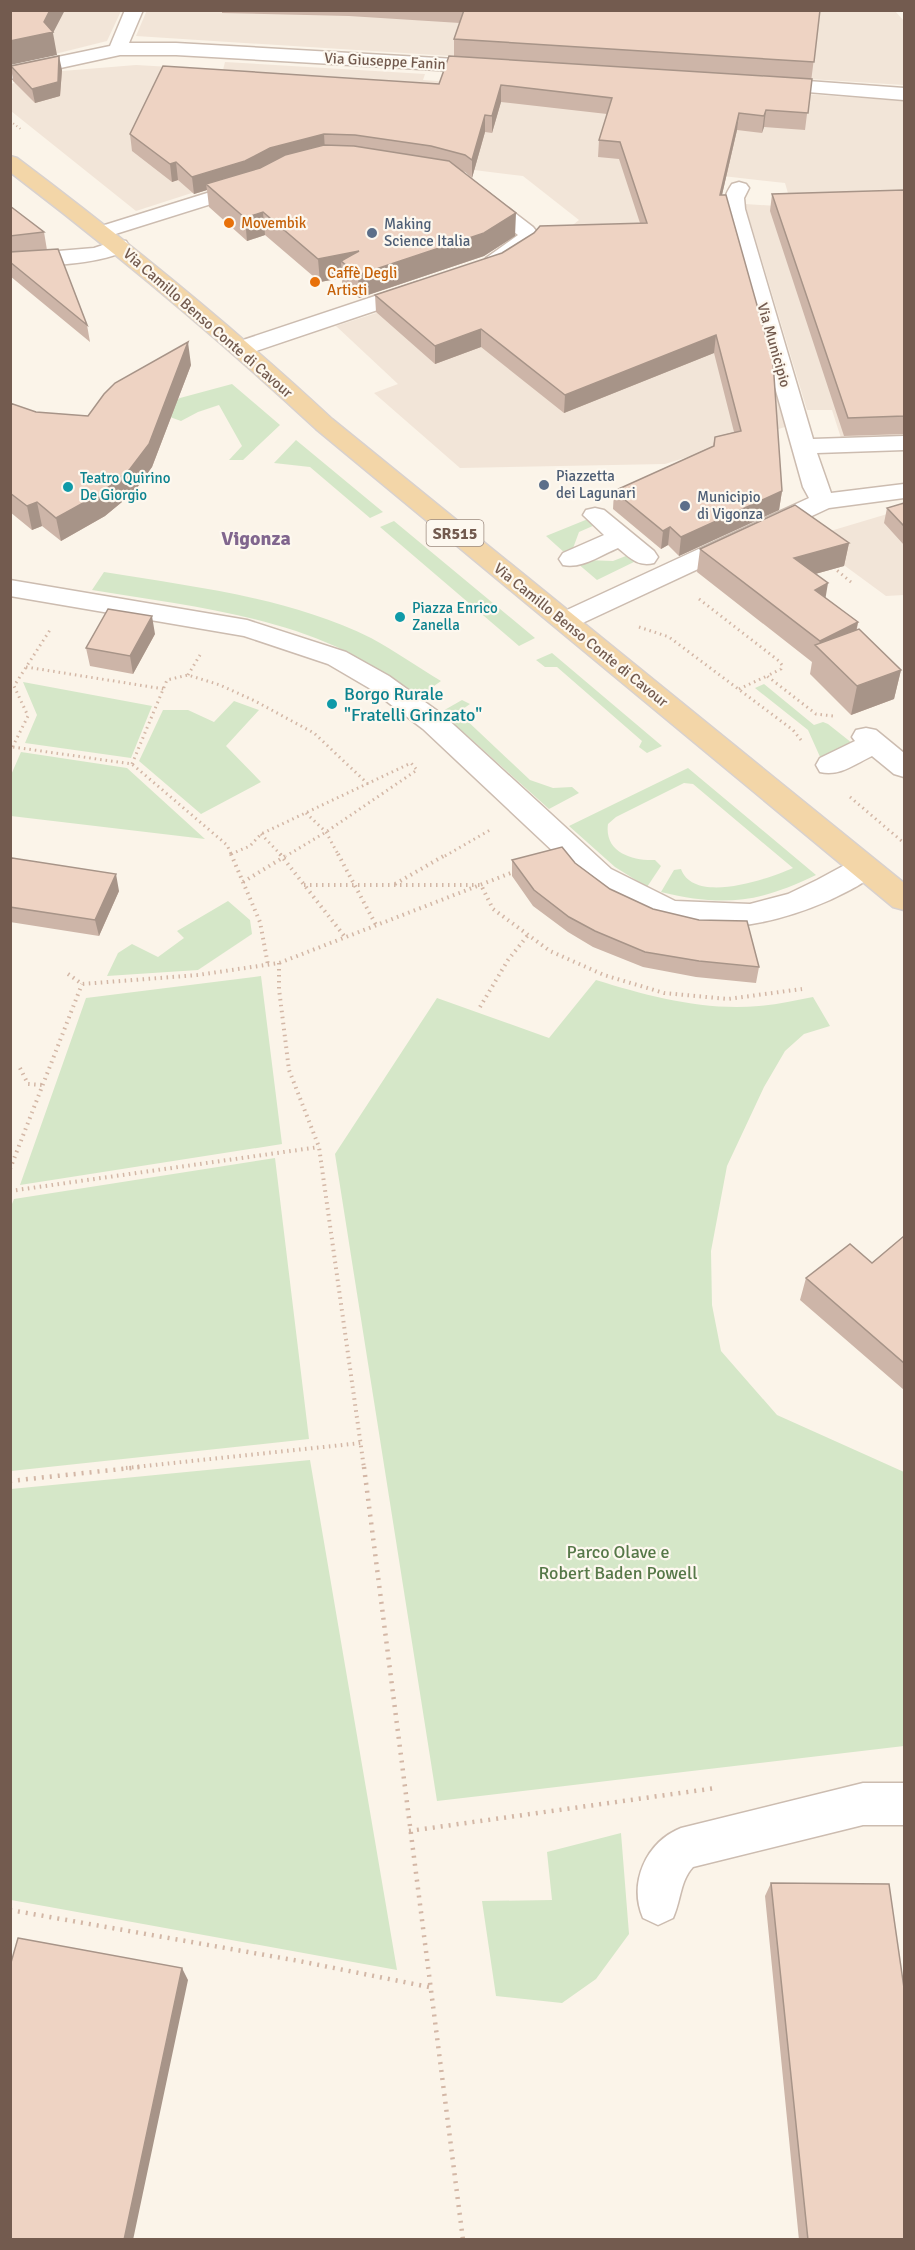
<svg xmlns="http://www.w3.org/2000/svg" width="915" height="2250" font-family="Signika,sans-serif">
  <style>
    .residential { fill: #f2e5d8 }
    .green { fill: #d5e7c8 }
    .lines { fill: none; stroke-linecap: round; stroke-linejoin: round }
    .minor-casing { stroke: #ccbcb0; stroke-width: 3 }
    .major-casing { stroke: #d8d1ce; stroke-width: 3 }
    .path-far3 { stroke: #d3b7a6; stroke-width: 2; stroke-dasharray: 1 3; stroke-linecap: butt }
    .path-far2 { stroke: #d3b7a6; stroke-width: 3; stroke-dasharray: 1.5 4; stroke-linecap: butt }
    .path-far1 { stroke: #d3b7a6; stroke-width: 4; stroke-dasharray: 1.5 4.5; stroke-linecap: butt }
    .path { stroke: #d3b7a6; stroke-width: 4.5; stroke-dasharray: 2 6; stroke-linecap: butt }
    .minor { fill: #fff; fill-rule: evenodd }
    .major { fill: #f3d6a8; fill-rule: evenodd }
    .wall { fill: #cdb5a8 }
    .shaded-wall { fill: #a79488 }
    .building { fill: #eed3c3; stroke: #a79488; stroke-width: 1.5 }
    .food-dot { fill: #e8710a; stroke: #fdf8ef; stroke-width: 2 }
    .service-dot { fill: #5c6f8a; stroke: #fdf8ef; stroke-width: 2 }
    .culture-dot { fill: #0f9aa8; stroke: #fdf8ef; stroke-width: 2 }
    .labels { text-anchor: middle; stroke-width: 4.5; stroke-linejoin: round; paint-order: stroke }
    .far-street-label { font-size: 15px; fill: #735b4f; stroke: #fdf8ef }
    .far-food-label { font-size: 15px; fill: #c56008; stroke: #fdf8ef; text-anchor: start }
    .far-service-label { font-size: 15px; fill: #4e5e75; stroke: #fdf8ef; text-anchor: start }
    .far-culture-label { font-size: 15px; fill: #0d838f; stroke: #fdf8ef; text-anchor: start }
    .shield { fill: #fdf8ef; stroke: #9c8a7f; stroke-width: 1.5 }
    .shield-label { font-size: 16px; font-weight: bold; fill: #735b4f }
    .culture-label { font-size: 18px; fill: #0d838f; stroke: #fdf8ef; text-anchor: start }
    .park-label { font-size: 18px; fill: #567848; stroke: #fdf8ef }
    .far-district-label { font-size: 20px; font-weight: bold; fill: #81668e; stroke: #fdf8ef }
  </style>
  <rect width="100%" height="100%" fill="#fbf4e9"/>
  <path class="residential" d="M147,10L895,11L904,21V85L136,36Z
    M11,11H121L107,41L11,65Z
    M225,62L425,74L423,80L520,87L524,74L904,101V436L841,438L832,410H807L745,204L792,207L785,183L714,175L785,427L665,464L460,468L374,393L398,384L336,326L522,266L579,220L523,176L322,151L136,211L11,111L10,84L62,71L136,65L223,70Z
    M904,509V595L886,596L807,538Z"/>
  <path class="green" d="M232,384L280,425L243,460H229L242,446L219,405L198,412L181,421L156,412L180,398Z
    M296,440L383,512L370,518L310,467L274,463Z
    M588,519L595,525L579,532L572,551L566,554L546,536Z
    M394,521L535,638L519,646L380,527Z
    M631,554L638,560L597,580L577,563L585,560L613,561Z
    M104,572C194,587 288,597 371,638C395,651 418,667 441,681L420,696C393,679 366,661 337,647C260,612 174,604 92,590Z
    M552,653L662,746L647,753L639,747L642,741L557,667H545L536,660Z
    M23,682L152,706L131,758L25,743L37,715Z
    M764,684L814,725L823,722L828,724L857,747L821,759L808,730L755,688Z
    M462,700L470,704L460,711L461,715L530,780L553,788L572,787L579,793L549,809L441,712Z
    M234,701L259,710L226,746L261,782L201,814L139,761L163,710H188L214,722Z
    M21,752L127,768L205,839L11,816V775Z
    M688,768L816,875C758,903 723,907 661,892L674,870L681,869C694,905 768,879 793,868L693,784L684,783L616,817L608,824C604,852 632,861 655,860L661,866L647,887L615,867L569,826Z
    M228,901L250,920L252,934L198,970L107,976L118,953L132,944L158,957L184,938L177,931Z
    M261,976L282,1144L20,1185L86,998Z
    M596,980C648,996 703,1011 759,1006C777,1005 795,1000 813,997L830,1026L804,1034L785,1051L764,1087L727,1166L711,1251L712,1305L721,1351L777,1415L904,1472V1746L437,1801L335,1154L437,998L549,1038Z
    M275,1158L309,1439L11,1471L10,1209L14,1199Z
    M310,1460L397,1970L11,1900V1489Z
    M621,1833L629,1934L596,1979L562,2003L496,1996L482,1901L552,1900L547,1852Z"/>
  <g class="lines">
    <defs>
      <path id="minor" d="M125,10H143L129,43H176L490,61L497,63L499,67L497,71L490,73L176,55H120L10,79V67L110,46Z
        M766,78L904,88V100L759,88L756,84L759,80Z
        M252,179L259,181L262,185L259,189L109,236L102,238L95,236L91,232L95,228Z
        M739,182L746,184L749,188L744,198L745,209L813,439L904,436V450L817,453L831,493L904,484V498L829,508L574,627L565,629L556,627L552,621L556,615L809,498L803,487L725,209C724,198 726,193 732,184Z
        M479,189L486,191L533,227L541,237L502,268L494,269L486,268L483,263L486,258L518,235L472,199L469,195L472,191Z
        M118,240L126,241L129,246C116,265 34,266 10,268V255L94,248Z
        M417,282L425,284L428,289L425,294L250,353L242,355L234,353L231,348L234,343Z
        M595,508L604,510L654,551L658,557L654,563C638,567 630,558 618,548C601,555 582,569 563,565L559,559L563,553L604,535L583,515L586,510Z
        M10,580L247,620L346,652L389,676L443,715L611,869L675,901L750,904L788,894L817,880L854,860L864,856L874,860L879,867C870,882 846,892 830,900C780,922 723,935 668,922C642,916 613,899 589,885L423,729L369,688L328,664L244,636L10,596Z
        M866,728L876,730L904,753V777L894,774L872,756C855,764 839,777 820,772L816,765L820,758L855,741L852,737L856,730Z
        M863,1783H904V1825H863L693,1867C680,1881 681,1901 673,1918L658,1925L643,1918C628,1883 646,1842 681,1828Z"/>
      <path id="major" d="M10,156L17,158C126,240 232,326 332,419L904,883V910L893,907L316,429C218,338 116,253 10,172Z"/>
    </defs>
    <use href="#minor" class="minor-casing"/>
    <use href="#major" class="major-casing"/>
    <path class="path-far3" d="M10,121L22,130"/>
    <path class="path-far2" d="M833,567L851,582
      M699,599L779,661L782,665L781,669L767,676L816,714L833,716
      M639,627L669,637L793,730L801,740
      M26,667L164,689
      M188,675L200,655
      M739,689L767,676
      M13,747L132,764L227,845L232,856
      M10,752L28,716L14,686L50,630
      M132,764L167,680L188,675L220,685L255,701L314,733L368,784
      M850,797L904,843
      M306,813L326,832L339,856
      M261,834L282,856
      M231,854L250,846L261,834L411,763L417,770L326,832L286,856
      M445,856L490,830"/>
    <path class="path-far1" d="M231,854L260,922L268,965
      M280,854L345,937
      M338,854L376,925
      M243,882L289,854
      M395,884L447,854
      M304,885H481L493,909L550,951L604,975L664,993L728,999L802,989
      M279,963V989L289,1070L319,1147L364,1468
      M68,974L82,984L198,975L279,963L516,871
      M480,1007L508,960L528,935
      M20,1068L28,1084L43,1085
      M10,1169L82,984
      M10,1191L319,1147
      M126,1468L361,1443"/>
    <path class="path" d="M364,1467L463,2240
      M10,1481L140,1467
      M409,1831L716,1788
      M10,1910L299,1961L429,1987"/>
    <use href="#minor" class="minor"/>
    <use href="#major" class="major"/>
  </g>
  <path class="wall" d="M222,10H820L805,130L764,127L762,133L737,130L722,195L782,491L779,510L679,556L668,545L661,549L613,509L614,491L713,446L715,437L734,432L714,353L564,413L481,347L435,364L376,312L375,295L640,223L619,159L598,157L599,140L607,114L501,102L492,133L485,132L472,178L465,172L461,171L515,236L484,256L359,298L342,284V278L320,282L265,235L247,241L209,207L207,190L194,194L178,180L172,182L132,151L130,134L439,84L454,56V39L460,23L349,16L222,13Z
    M11,66L62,70L60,96L35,103L13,81Z
    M904,190V434L844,436L770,211L772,194Z
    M10,206L44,232L47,250L87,325L90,342L10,276Z
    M191,365L152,467L134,492L105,516L61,541L42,526L32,530L10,512V403L36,412L88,416Z
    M904,503V545L884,523L887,508Z
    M849,543L844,566L815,574L825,598L858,622L857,629L901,670L894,699L851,715L810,674L812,662L697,572L700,549Z
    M155,634L133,674L90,666L86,648Z
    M512,860L575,863L610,889L759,967L756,983L696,977L643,967L593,947L568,932L533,906L512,876Z
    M10,861L119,891L99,936L10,922Z
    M904,1236V1390L800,1300L806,1278L872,1263Z
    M771,1883L904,2240H799L765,1896Z"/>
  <path class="shaded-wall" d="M50,10H65L53,33L57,55L10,65V41L44,22Z
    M59,56L62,70L60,96L35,103L32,89Z
    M501,85V102L492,133V116Z
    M766,110L764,127L762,133L764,116Z
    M739,113L737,130L718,212L720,195Z
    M485,115V132L472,178V160Z
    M324,134L325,151L206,184L207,190L194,194L192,177L270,148Z
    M176,162L178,180L172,182L170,164Z
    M263,212L265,235L247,241L245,218Z
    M516,213L515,236L484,256L359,298L358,275Z
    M359,251L341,261L342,278L320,282L318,259Z
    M481,329V347L435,364V346Z
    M716,335L714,353L564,413L565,395Z
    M188,342L191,365L152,467L134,492L105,516L61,541L56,518Z
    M782,491L779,510L679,556L681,537Z
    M37,502L42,526L32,530L27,506Z
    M670,527L668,545L661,549L663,531Z
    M849,543L844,566L790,581L794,558Z
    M828,583L824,607L815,590Z
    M152,616L155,634L133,674L130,656Z
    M858,622L853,645L818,648L820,641Z
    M901,670L894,699L851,715L857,686Z
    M116,874L119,891L99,936L95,920Z
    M182,1968L188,1980L133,2240H124Z"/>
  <path class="building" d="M10,10H50L44,22L53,32L10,41Z
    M464,10H820L814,62L454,39Z
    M59,56L58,82L32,89L11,66Z
    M449,56L812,79L808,113L766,110L764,116L739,113L720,195H726L773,362L782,491L681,537L670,527L663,531L614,491L714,446L715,437L741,431L716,335L565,395L481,329L435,346L375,295L502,253L534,233L540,226L647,223L620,142L599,140L612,98L501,85L492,116L485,115L472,160L465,155L431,146L355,135L324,134L270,148L245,161L192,177L176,162L170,164L130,134L163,66L439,84Z
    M324,145L354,146L449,161L516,213L484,233L358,275L341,261L359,251L318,259L263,212L245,218L206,184L260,168L285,155Z
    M904,190V416L848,418L772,194Z
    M10,206L44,232L10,236Z
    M58,249L87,325L10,262V252Z
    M188,342L149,444L130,469L101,493L56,518L37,502L27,506L10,493V403L36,412L88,416L104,394L115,383Z
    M904,503V526L887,508Z
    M795,505L849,543L794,558L828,583L815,590L858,622L820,641L700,549Z
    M108,609L152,616L130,656L86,648Z
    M859,629L901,670L857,686L815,645Z
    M562,847L575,863L610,889L653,909L699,920L747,921L759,967L699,961L645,952L595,931L569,917L534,890L512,860Z
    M12,858L116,874L95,920L10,907V861Z
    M904,1236V1363L806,1278L850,1244L872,1263Z
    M771,1883L889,1884L904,1988V2240H808Z
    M18,1938L182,1968L124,2240H10V1966Z"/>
  <g class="food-dot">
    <circle cx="229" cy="223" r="6"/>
    <circle cx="315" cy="282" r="6"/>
  </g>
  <g class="service-dot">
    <circle cx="372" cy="233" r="6"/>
    <circle cx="544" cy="485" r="6"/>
    <circle cx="685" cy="506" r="6"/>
  </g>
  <g class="culture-dot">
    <circle cx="68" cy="487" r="6"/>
    <circle cx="400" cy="617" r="6"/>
    <circle cx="332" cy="704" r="6"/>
  </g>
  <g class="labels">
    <g class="far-street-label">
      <text transform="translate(385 61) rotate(3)" y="5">Via Giuseppe Fanin</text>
      <text transform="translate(208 323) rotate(41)" y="5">Via Camillo Benso Conte di Cavour</text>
      <text transform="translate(774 345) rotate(74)" y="5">Via Municipio</text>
      <text transform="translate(581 635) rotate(39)" y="5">Via Camillo Benso Conte di Cavour</text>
    </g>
    <g class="far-food-label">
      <text x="241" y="228">Movembik</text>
      <text x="327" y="278">Caffè Degli<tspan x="327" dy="17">Artisti</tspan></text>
    </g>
    <g class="far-service-label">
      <text x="384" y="229">Making<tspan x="384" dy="17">Science Italia</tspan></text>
      <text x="556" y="481">Piazzetta<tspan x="556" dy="17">dei Lagunari</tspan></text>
      <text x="697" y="502">Municipio<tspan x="697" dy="17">di Vigonza</tspan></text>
    </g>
    <g class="far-culture-label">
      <text x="80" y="483">Teatro Quirino<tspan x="80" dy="17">De Giorgio</tspan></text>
      <text x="412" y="613">Piazza Enrico<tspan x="412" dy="17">Zanella</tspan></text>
    </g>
    <rect class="shield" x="426.5" y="520" width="57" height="26" rx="4.5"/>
    <g class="shield-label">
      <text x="455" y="539">SR515</text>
    </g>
    <g class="culture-label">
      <text x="344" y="700">Borgo Rurale<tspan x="344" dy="21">"Fratelli Grinzato"</tspan></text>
    </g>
    <g class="park-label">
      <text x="618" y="1558">Parco Olave e<tspan x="618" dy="21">Robert Baden Powell</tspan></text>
    </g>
    <g class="far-district-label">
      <text x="256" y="545">Vigonza</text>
    </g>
  </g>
  <rect width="915" height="2250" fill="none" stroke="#735b4f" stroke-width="24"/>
</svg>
